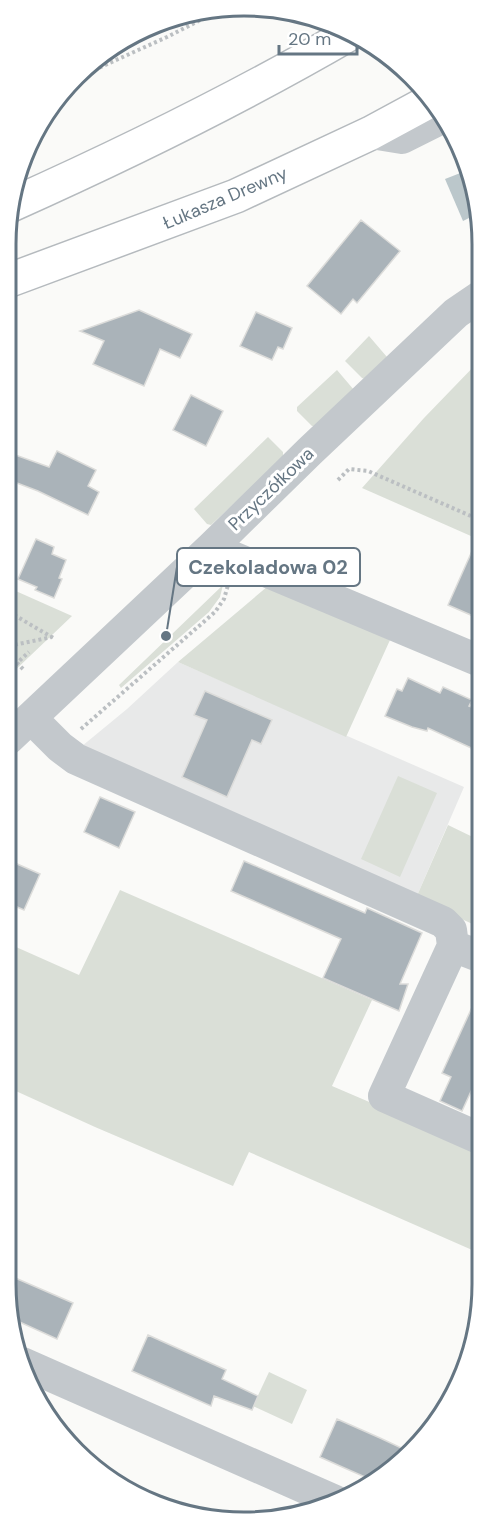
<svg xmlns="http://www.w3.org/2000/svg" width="489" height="1529" font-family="'DM Sans',sans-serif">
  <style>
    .built { fill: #e8e9e9 }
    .green { fill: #dadfd7 }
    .water { fill: #bbc7cb }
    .building { fill: #aab3b9; stroke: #dcdcda; stroke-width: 1.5 }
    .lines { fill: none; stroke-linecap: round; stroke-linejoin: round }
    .major-casing { stroke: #b5babe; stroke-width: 36 }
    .path { stroke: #bbbfc2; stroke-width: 4; stroke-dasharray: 3 3; stroke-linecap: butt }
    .minor { stroke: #c3c8cc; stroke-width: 32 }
    .major { stroke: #fff; stroke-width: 33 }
    .labels { text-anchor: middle; stroke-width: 6; stroke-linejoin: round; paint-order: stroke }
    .street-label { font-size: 18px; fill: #657683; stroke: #fff }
    .rim { fill: none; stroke: #657683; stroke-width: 3 }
    .leader { fill: none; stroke: #657683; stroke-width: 2 }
    .callout-dot { fill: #657683; stroke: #fff; stroke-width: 2 }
    .callout { fill: #fff; stroke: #657683; stroke-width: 2 }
    .callout-label { font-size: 20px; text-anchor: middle; font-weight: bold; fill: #657683 }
  </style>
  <rect width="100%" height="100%" fill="#fafaf8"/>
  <path class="built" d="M178,662L464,787L416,898L76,751L127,709Z"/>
  <path class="green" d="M369,336L387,357L365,379L362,378L345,361Z
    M481,359L480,540L362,488L424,418Z
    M337,370L354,390L316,426H312L297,411V407Z
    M268,437L283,452V458L211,525L207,524L194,509Z
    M223,585L220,597L209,612L121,688L119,685Z
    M268,586L390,640L346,737L178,662Z
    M9,588L72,616L9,676Z
    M398,776L437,793L400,877L361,859Z
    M448,825L479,840V927L416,898Z
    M120,890L372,1000L332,1086L479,1149V1253L249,1152L233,1186L95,1127L7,1087V943L79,975Z
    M269,1372L307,1390L292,1424L253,1406Z"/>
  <path class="water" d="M468,170L477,200L471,217L463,221L445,179Z"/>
  <path class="building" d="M361,220L400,251L357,303L353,299L341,314L307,286Z
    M139,310L192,334L180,358L160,349L144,386L93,364L104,341L80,331Z
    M256,312L292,328L283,349L278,347L272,360L240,346Z
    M191,395L223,411L206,446L173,430Z
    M57,451L96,470L88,486L99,492L88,515L38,491L17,483H9L10,453L49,467Z
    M480,533V619L448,605Z
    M36,539L54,547L52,554L66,560L59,578L62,579L54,598L35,590L37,587L18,579Z
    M408,678L440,693L443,687L472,700L469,706L480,710V752L428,728L427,731L412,727L385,716L397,689L402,691Z
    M205,691L272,720L261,744L252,740L227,797L182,777L207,720L194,715Z
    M100,797L135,812L119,848L84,832Z
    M8,860L40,874L24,910L8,903Z
    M244,861L365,913L367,908L422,933L400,984H408L399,1011L323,978L341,939L231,891Z
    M479,992V1090L473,1087L462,1111L440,1101L451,1077L442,1073Z
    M6,1274L73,1303L57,1339L13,1319L6,1284Z
    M148,1335L226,1370L222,1379L258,1396L252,1410L214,1396L211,1406L132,1371Z
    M337,1419L380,1438L410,1452L389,1474L374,1481L340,1466L320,1457Z"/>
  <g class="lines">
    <defs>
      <path id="major" d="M11,205C127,153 241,97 351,33
        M10,280L236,196L371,133L432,100"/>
    </defs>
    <use href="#major" class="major-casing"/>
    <path class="path" d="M83,75L167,37L218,11
      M338,480L349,469L368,471L480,520
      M9,612L55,639
      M9,646L52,637
      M23,669L17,663L29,652
      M81,729L215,612L224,599L228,585"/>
    <path class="minor" d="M371,133L402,138L444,117
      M211,548L480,661
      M31,718L60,747L76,759L443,922L451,930L453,946L384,1096L479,1138
      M8,739L211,548L310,451L456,313L481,296
      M453,946L479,956
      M22,1363L335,1501"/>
    <use href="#major" class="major"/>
  </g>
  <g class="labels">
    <g class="street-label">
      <text transform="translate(225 198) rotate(-23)" y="6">Łukasza Drewny</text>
      <text transform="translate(271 489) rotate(-44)" y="6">Przyczółkowa</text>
    </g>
  </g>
  <path d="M0 0H489V1529H0ZM244 16H244A228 228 0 0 1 472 244V1284A228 228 0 0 1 244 1512H244A228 228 0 0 1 16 1284V244A228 228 0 0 1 244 16Z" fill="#fff" fill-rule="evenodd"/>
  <path class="rim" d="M244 16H244A228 228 0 0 1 472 244V1284A228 228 0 0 1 244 1512H244A228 228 0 0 1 16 1284V244A228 228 0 0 1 244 16Z"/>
  <path class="leader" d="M166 636L177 567"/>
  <circle class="callout-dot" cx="166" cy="636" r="6"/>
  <rect class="callout" x="177" y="548" width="183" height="38" rx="6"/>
  <g class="callout-label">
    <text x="268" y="574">Czekoladowa 02</text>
  </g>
  <path d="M279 45v9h78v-9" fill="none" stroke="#657683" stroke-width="3"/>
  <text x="288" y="45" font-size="18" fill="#657683" stroke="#ffffff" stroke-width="4.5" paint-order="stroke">20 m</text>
</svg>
